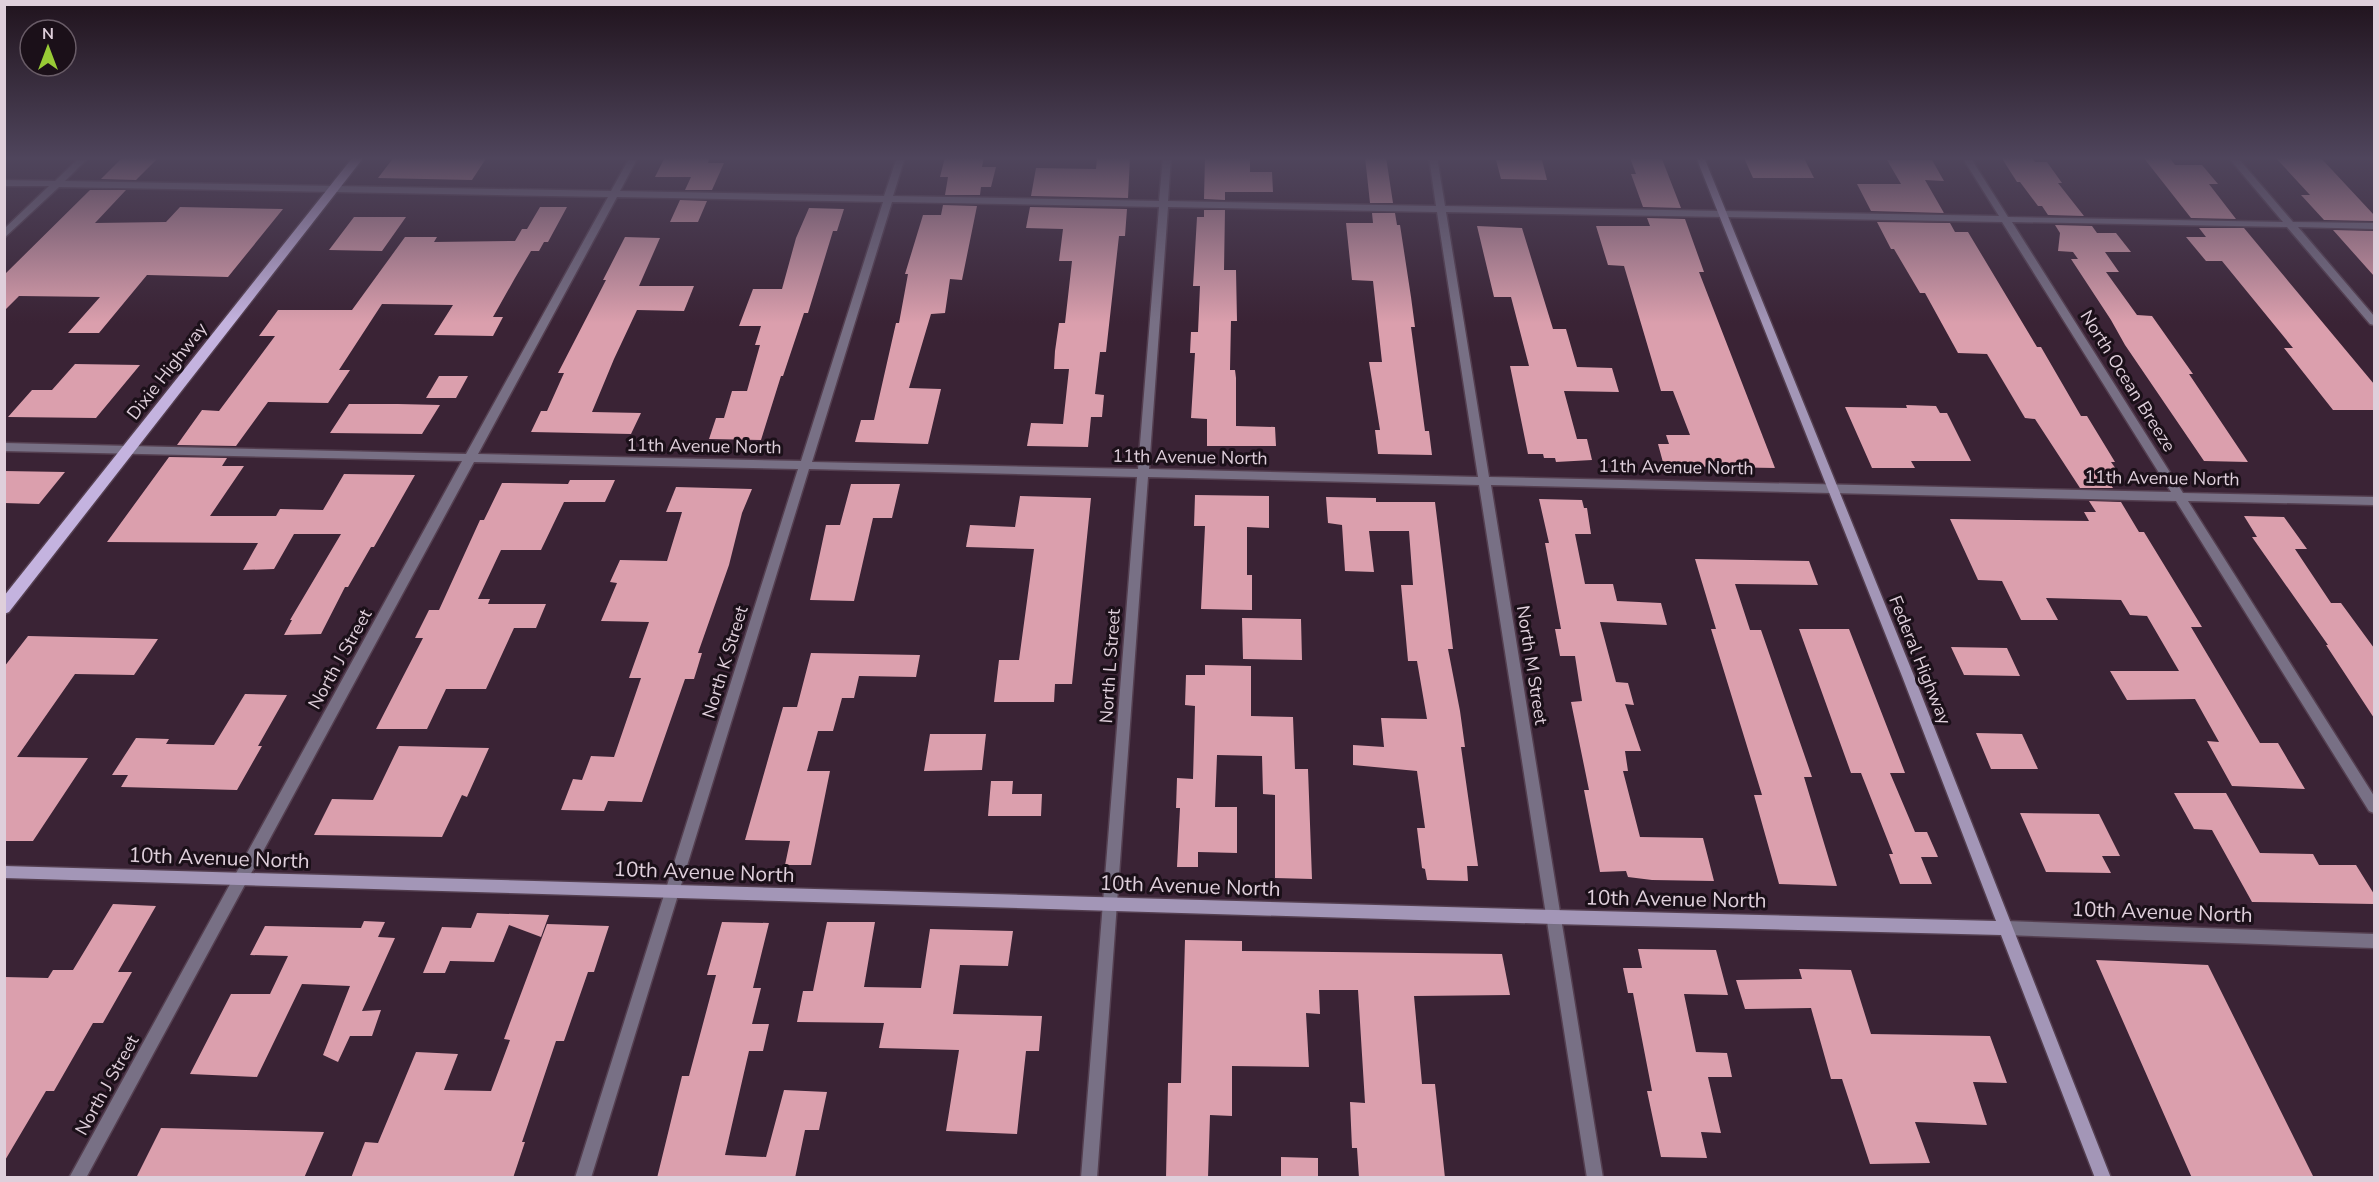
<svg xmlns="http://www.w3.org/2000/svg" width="2379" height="1182" font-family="'Nunito Sans',sans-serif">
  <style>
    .building { fill: #db9fad }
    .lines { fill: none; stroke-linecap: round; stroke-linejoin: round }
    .street-casing { stroke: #543f50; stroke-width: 3 }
    .secondary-casing { stroke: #543f50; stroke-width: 3 }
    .primary-casing { stroke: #543f50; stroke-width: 3 }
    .street { fill: #787085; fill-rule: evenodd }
    .secondary { fill: #a396b7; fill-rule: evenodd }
    .primary { fill: #c4b3df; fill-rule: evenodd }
    .labels { text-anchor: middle; stroke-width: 6; stroke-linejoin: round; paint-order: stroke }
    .street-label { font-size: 18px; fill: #dfcfdb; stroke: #1b1019 }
    .near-street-label { font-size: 21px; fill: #dfcfdb; stroke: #1b1019 }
  </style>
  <rect width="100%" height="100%" fill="#3a2335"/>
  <path class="building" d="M123,157H159L136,180L101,179Z
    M394,157H487L472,180L378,178Z
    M665,157H710L708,163H724L712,190H685L691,177H655Z
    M945,157H984L982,167H996L991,187H981L980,195H945L948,177H940Z
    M1097,157H1130L1128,198L1031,196L1036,168L1096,169Z
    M1205,157H1250V172H1272L1273,192H1225V200L1204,199Z
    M1365,157H1386L1393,203H1370Z
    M2001,157H2032L2035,162H2047L2062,183H2058L2084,216L2048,215L2042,206H2038L2020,182H2017Z
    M2143,157H2169L2175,165H2202L2218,184H2209L2236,219L2191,218Z
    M2275,157H2320L2374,215V221L2324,220L2301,195H2310Z
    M1630,158L1662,159L1681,208L1643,207L1631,174H1636Z
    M1744,158H1804L1814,178H1753Z
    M1496,160H1542L1547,180L1501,179Z
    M1887,160H1932L1944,181L1925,180L1944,213L1871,211L1857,184H1901Z
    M90,190H126L95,223L166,222L180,207L283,209L228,277L147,275L99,333H68L100,297L19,296L4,311V275Z
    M680,200L707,201L698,222H670Z
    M943,205L977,206L962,280L950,279L945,313L931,314L909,388L941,389L928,444L855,442L861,420H874L896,323H899L908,274H905L923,215H941Z
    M540,207H567L548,242H544L539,251H531L515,278L493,317H503L493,336L434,335L453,305L382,304L339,370H350L328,403L268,402L236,446L177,445L202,410L219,411L275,336H259L278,310H352L405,237H437L434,242L515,241L522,229H527Z
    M1030,207L1127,209L1125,236H1119L1106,352H1100L1095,394L1104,395L1102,417H1091L1088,447L1027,446L1031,423L1063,424L1069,369H1054L1055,351L1059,323H1065L1072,261H1059L1063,229L1026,228Z
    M809,208L844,209L837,231H833L808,313H804L783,376H781L761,440L709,439L716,418H724L732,391H747L760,345H755L761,326H739L753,289H782L796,238Z
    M1204,210H1225L1224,270H1236L1237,321H1231L1230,370H1235L1236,378V426L1275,427L1276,446H1207V419L1191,418L1195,353H1190L1191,332H1198L1200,286H1193L1197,217H1204Z
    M1372,213H1395L1397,225H1400L1411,297L1415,327H1411L1425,431H1429L1432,455L1378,454L1375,430H1380L1369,362H1382L1373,281L1352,280L1346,223H1373Z
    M354,217H406L382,251L329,250Z
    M1647,218L1685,219L1704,272H1699L1775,468L1664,466L1658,444H1669L1666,435H1690L1673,391H1661L1624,266L1608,265L1596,226H1650Z
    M1877,222L1950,223L1955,232H1968L2037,347H2041L2081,416H2087L2115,462H2111L2121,476H2105L2113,488H2080L2035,419L2025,418L1987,354L1958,353L1925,293H1920L1894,249H1891Z
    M2055,225L2092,226L2097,233H2116L2131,252H2105L2119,272H2106L2137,315L2152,316L2193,374H2189L2248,462L2204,461L2125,345L2111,320L2071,259H2078L2073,252L2058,251L2060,233Z
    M1477,226L1522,228L1553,329H1566L1577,367L1612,368L1619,392L1564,391L1577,439H1587L1592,460L1556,462L1555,458H1544L1543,454H1528L1510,366H1529L1511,297H1494Z
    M2199,228H2244L2374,384V410H2333L2284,348H2293L2222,261H2206L2186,237H2206Z
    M2333,230L2374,231V276Z
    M625,237L660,238L639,286H694L684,311L637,310L614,359L592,412L641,413L631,434L531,432L541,411H547L564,373H558L606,280H603Z
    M75,364L140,365L96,418L8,417L32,390H52Z
    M439,376H468L456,398H426Z
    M349,404H398L440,405L422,434L330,433Z
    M1906,405L1936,406L1940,413H1947L1971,461H1911L1915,468H1872L1845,407L1907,408Z
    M169,457L227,458L222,466H244L210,516H276L280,509L323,510L344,474L415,475L374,547H371L348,587H345L321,634L284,635L292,620H290L341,534H294L274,569L243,570L258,543L107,542Z
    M4,471L65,472L39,504L4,503Z
    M570,480H615L605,502H564L541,550H501L478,599H490L488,604H546L536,628H514L486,689H446L427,729H376L423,638H415L429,610H439L480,520H484L502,483L568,484Z
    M851,484H900L892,518H873L854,601L810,600L826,525H840Z
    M676,487L752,489L742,513L729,565L698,653H702L694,679H685L642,802L608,801L604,811L561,810L573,779L582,780L591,756L614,757L641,678H629L649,622L601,621L617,583L610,582L620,560L667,561L682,512H666Z
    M1195,495L1269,496V528L1247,527V575H1252V610L1201,609L1205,526H1194Z
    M1020,496L1091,498L1072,684H1055L1054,702H994L999,660H1019L1034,549L966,547L970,525L1015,527Z
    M1326,497L1376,498V502H1435L1453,649H1448L1460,711L1465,747H1461L1478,866H1467L1468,881L1427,880L1425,869L1422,868L1417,828H1425L1417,771L1353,765V745L1384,747L1381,718L1427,719L1417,661H1408L1401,585H1413L1409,531H1369L1374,572L1345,571L1342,525L1328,523Z
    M1539,499L1582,500L1584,508H1587L1591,534H1575L1585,584H1613L1617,601L1661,603L1667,625L1600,622L1616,682L1628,683L1634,705L1625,704L1641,751H1625L1628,771H1623L1640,837L1703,838L1714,881L1652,880L1628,877L1626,871L1600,872L1584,790H1589L1571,702L1582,701L1575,656H1560L1555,629H1561L1545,543H1549Z
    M2089,501L2121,502L2139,532H2144L2202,627H2191L2260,743H2278L2305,789L2232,786L2207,741L2219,742L2195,699L2127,700L2110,671H2179L2147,616L2130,615L2121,600L2046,598L2058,620H2021L2002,581L1978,580L1950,519L2089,521L2084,512H2096Z
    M2244,516L2284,517L2307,549H2295L2331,603H2341L2374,648V718L2326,645H2328L2252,537H2257Z
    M1695,559L1809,561L1818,585L1735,584L1750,630H1761L1812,777H1804L1837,886L1779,884L1754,795H1762L1711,629H1716Z
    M1242,618L1301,619L1302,660L1243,659Z
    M1799,629H1849L1905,773H1890L1915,832H1927L1938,857H1921L1932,884H1900L1889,854H1893L1861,773H1851Z
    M28,636L158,639L134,675L75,674L17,757L88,758L33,841H4V667Z
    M1951,647L2007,648L2020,676L1964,675Z
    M811,653L920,655L916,677L859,676L854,698H842L833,731H818L807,771H830L811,865H785L790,841L745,840L783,707H797Z
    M1205,665L1251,666V716L1293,717L1295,769H1308L1312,879L1275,878V795L1263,794L1262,756L1217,755L1215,807H1237V853L1198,852V867H1177L1180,808H1176L1177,778L1193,779L1195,706L1185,705L1186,675H1205Z
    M245,694L287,695L258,746H262L237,790L121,787L128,775H112L136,738L169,739L166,744L214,745Z
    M1976,733L2022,734L2038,769H1991Z
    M930,734H986L982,770L924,771Z
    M399,746L489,748L467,797L462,795L442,837L314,835L332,799L373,800Z
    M991,781H1013L1012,794H1042L1041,816H988Z
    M2174,793H2226L2260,853L2313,854L2319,865H2356L2374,894V904L2252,902L2212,830L2194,829Z
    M2020,813L2099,814L2120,856H2102L2111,873L2046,872Z
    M113,904L156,906L118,972H132L103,1023H93L54,1091H46L4,1162V977L48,978L53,970H73Z
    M477,913L549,915L541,937L509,925L494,962L450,961L445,973H423L442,927L471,928Z
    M364,921L385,922L378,937L395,938L362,1011L381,1010L372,1036H350L338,1062L323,1055L350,986L302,984L257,1077L190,1074L231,994H270L288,956L250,955L265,926L361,928Z
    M722,922L769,923L753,988H761L752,1024H769L763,1051H749L725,1155L766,1157L784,1090L827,1092L819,1130H805L795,1178H657L682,1076H689L716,975H707Z
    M827,922H875L864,987L921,988L930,929L1013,931L1008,966L960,965L953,1014L1042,1016L1039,1051H1026L1017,1134L946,1131L959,1050L879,1048L884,1023L797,1022L803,991H813Z
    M547,924L609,926L594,972H588L564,1041H556L522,1142H525L513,1178H351L365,1142L378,1143L416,1052L458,1054L444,1090L491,1091L510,1040L504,1039Z
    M1185,940L1242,941V951L1502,954L1510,995L1414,996L1422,1084H1435L1445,1178H1359L1357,1148H1352L1350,1102L1365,1103L1358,990H1319L1320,1014L1306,1013L1309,1067L1232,1066V1116L1210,1115L1208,1178H1166L1168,1083H1181Z
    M1638,949L1716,950L1728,995L1684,994L1696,1052L1727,1053L1732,1077H1708L1721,1133L1701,1132L1707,1158L1661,1157L1647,1091H1652L1633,993H1628L1623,968H1642Z
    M2096,960L2208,965L2313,1176L2192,1178Z
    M1799,969L1851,970L1871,1034L1990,1036L2007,1083L1973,1082L1987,1125L1915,1122L1930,1163L1870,1164L1842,1079H1831L1811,1008L1745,1009L1736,980L1802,979Z
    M161,1128L324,1132L304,1178H136Z
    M1281,1157L1318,1158V1178H1281Z"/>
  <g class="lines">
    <defs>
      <path id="street" d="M80,157H89L65,181L611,191L630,157H638L620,191L884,196L897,157H905L893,196L1159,201L1163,157H1171L1168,201L1436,206L1429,157H1437L1445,206L1999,216L1962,157H1970L2008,217L2283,222L2228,157H2237L2293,222L2374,223V229L2298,227L2374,316V325L2370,324L2287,227L2012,222L2183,493L2374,497V505L2188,501L2374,796V813L2369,811L2176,501L1491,485L1603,1178H1587L1479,485L1148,477L1097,1178H1081L1137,477L809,469L591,1178H575L798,469L474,462L86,1178H69L462,461L4,451V443L466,454L608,197L59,187L4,238V229L49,186H4V180L55,181ZM617,197L883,202L801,461L478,454ZM892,202L1159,207L1138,469L812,462ZM1168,207L1437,212L1478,477L1149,469ZM1446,212L2002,222L2171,492L1489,477Z
        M2006,921L2374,934V948L2006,935L2001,933L1999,928L2001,923Z"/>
      <path id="secondary" d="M1696,157H1704L1914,676L2111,1178H2095L2001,935L1554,924L4,878V866L1554,910L1996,921L1902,676Z"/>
      <path id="primary" d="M353,157H364L9,612L4,614V596Z"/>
    </defs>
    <use href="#street" class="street-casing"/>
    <use href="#secondary" class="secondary-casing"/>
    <use href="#primary" class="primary-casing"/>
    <use href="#street" class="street"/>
    <use href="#secondary" class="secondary"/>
    <use href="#primary" class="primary"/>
  </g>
  <linearGradient id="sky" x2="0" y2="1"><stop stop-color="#20131d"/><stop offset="0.49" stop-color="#4f455c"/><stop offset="1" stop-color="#4f455c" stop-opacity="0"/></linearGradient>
  <rect width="2379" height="323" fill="url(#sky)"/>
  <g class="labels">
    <g class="street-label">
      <text transform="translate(167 371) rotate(-52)" y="6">Dixie Highway</text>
      <text transform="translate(2128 381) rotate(58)" y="6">North Ocean Breeze</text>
      <text transform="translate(704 446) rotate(1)" y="6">11th Avenue North</text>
      <text transform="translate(1190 457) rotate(1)" y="6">11th Avenue North</text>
      <text transform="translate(1676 467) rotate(1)" y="6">11th Avenue North</text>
      <text transform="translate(2162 478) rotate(1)" y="6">11th Avenue North</text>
      <text transform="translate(340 659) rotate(-61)" y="6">North J Street</text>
      <text transform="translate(1920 660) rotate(68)" y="6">Federal Highway</text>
      <text transform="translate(725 662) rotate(-73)" y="6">North K Street</text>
      <text transform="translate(1532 665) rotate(81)" y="6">North M Street</text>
      <text transform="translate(1110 666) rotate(-86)" y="6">North L Street</text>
      <text transform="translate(107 1085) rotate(-61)" y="6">North J Street</text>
    </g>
    <g class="near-street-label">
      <text transform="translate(219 858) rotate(2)" y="7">10th Avenue North</text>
      <text transform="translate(704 872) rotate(2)" y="7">10th Avenue North</text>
      <text transform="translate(1190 886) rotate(2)" y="7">10th Avenue North</text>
      <text transform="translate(1676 899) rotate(1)" y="7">10th Avenue North</text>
      <text transform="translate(2162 912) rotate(2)" y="7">10th Avenue North</text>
    </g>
  </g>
  <rect width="2379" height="1182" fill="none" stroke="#dfcfdb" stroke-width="12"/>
  <g transform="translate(48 48)"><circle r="28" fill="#1b1019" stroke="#695c67" stroke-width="1.5"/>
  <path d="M0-4.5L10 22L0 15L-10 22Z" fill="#98cb36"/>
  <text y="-9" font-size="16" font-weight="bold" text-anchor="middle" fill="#dfcfdb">N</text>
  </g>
</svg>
